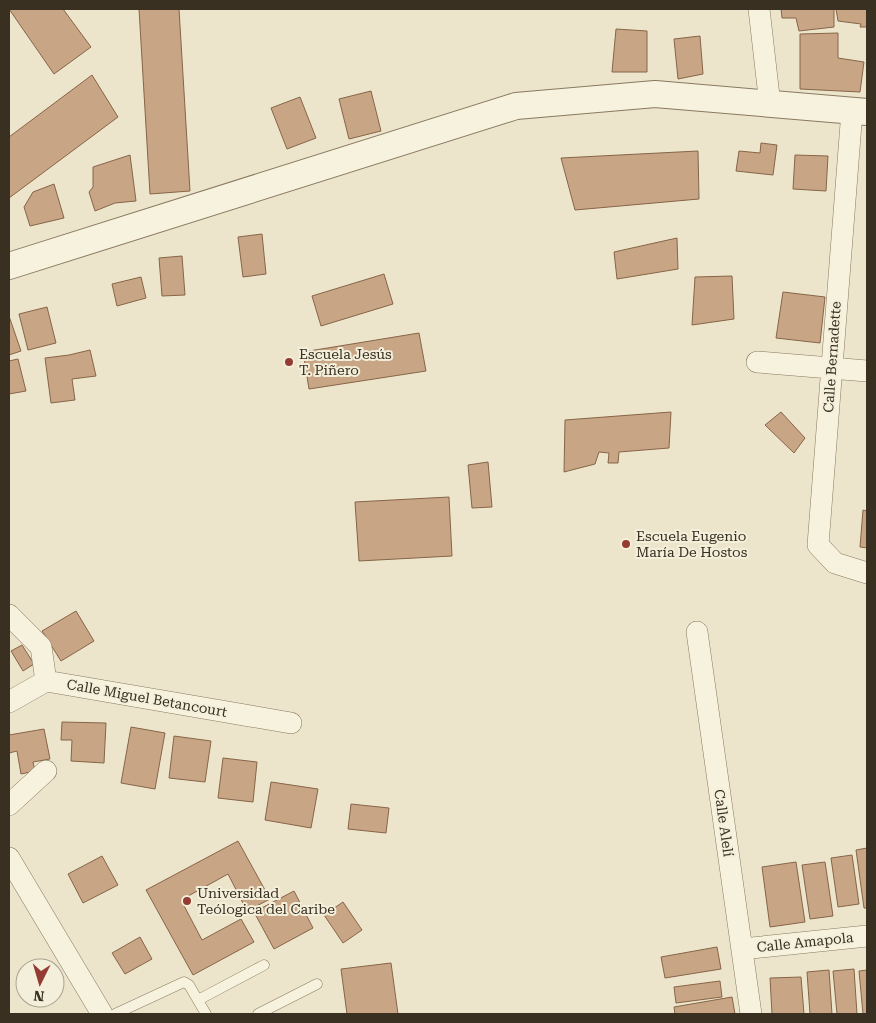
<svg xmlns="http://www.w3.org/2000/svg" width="876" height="1023" font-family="'Roboto Serif',serif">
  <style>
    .building { fill: #c8a584; stroke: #866548 }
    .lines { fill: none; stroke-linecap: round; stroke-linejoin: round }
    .service-casing { stroke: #897960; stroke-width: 11 }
    .minor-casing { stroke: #897960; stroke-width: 22 }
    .tertiary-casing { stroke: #897960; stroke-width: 28 }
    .service { stroke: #f7f2de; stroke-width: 10 }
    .minor { stroke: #f7f2de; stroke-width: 21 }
    .tertiary { stroke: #f7f2de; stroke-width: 26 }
    .poi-dot { fill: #943b34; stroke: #f4efdb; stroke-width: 2 }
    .labels { text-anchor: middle; stroke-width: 4; stroke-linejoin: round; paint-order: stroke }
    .poi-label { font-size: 14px; fill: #3a3022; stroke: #f4efdb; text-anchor: start }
    .street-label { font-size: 14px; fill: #3a3022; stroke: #f4efdb }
  </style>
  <rect width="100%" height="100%" fill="#ede5cb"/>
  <path class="building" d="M9,9H63L91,47L54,74Z
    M139,9H179L190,191L150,194Z
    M781,9H834V27L799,31L796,18H782Z
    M836,9H867V27H860L861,24L838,21Z
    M616,29L647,31V72H612Z
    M838,33V58L864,62L860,92L800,89V34Z
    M700,36L703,74L678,79L674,39Z
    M92,75L118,117L9,198V137Z
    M371,91L381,131L349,139L339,99Z
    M300,97L316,138L287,149L271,108Z
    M761,143L777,145L773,175L736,171L739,151L760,153Z
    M698,151L699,199L575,210L561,158Z
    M130,155L136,201L115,203L95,211L89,192L93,187V167Z
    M795,155L828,156L826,191L793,189Z
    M54,184L64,218L30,226L24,207L33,192Z
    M262,234L266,274L243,277L238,237Z
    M677,238L678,269L617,279L614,252Z
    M182,256L185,295L162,296L159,258Z
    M384,274L393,304L321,326L312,296Z
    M732,276L734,319L692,325L695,277Z
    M141,277L146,298L117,306L112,284Z
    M783,292L825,297L820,343L776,338Z
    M47,307L56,343L28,350L19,314Z
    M9,316L21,351L9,355Z
    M419,333L426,371L309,389L303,352Z
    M90,350L96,376L72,379L75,400L51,403L45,358L69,355Z
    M18,359L26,391L9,394V361Z
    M671,412L669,448L619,452L618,463H608L609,453L599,452L595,464L564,472L565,420Z
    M781,412L805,438L794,453L765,425Z
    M488,462L492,507L472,508L468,465Z
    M449,497L452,556L359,561L355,502Z
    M863,510L867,511V548L860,547Z
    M76,611L94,641L61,661L42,631Z
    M22,645L34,664L23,671L11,651Z
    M62,722L106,723L104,763L71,761L72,740H61Z
    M131,727L165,733L155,789L121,783Z
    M44,729L50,759L33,762L35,771L21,774L17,751L9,753V735Z
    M174,736L211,741L205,782L169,778Z
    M223,758L257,762L253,802L218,798Z
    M271,782L318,789L311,828L265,820Z
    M351,804L389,808L386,833L348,829Z
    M238,841L270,899L247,911L228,874L181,900L202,940L241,919L254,942L193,975L146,890Z
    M867,848V908H864L856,850Z
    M852,855L859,904L838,907L831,858Z
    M102,856L118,885L83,903L68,874Z
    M796,862L805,922L770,927L762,867Z
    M825,862L833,916L810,919L802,865Z
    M294,891L313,928L274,949L254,912Z
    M343,902L362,930L343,943L324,915Z
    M140,937L152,959L125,974L112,953Z
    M717,947L721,969L665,978L661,957Z
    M391,963L398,1014H347L341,969Z
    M854,969L857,1014H837L833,971Z
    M829,970L832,1014H810L807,972Z
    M867,970V1014H863L859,971Z
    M801,977L804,1014H772L770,978Z
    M720,981L722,997L676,1003L674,987Z
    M732,997L735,1014H675L674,1007Z"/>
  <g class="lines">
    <defs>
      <path id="service" d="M198,1000L264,965
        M115,1014L184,982L189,985L206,1014
        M258,1014L317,984"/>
      <path id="minor" d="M759,9L770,105
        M852,111L818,545L835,563L867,573
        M757,362L867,371
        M9,615L41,647L46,681
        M697,632L751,1014
        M9,702L46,681L291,723
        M9,805L46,771
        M9,858L102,1014
        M742,949L867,936"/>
      <path id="tertiary" d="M9,266L516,106L655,94L867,112"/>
    </defs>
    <use href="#service" class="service-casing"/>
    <use href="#minor" class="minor-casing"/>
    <use href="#tertiary" class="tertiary-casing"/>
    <use href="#service" class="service"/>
    <use href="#minor" class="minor"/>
    <use href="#tertiary" class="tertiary"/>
  </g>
  <g class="poi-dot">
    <circle cx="289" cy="362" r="5"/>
    <circle cx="626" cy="544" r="5"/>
    <circle cx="187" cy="901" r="5"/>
  </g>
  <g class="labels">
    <g class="poi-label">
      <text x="299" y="359">Escuela Jesús<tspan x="299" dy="16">T. Piñero</tspan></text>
      <text x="636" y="541">Escuela Eugenio<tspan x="636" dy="16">María De Hostos</tspan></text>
      <text x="197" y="898">Universidad<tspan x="197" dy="16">Teólogica del Caribe</tspan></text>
    </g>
    <g class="street-label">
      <text transform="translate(832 357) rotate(-86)" y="5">Calle Bernadette</text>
      <text transform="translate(147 698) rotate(10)" y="5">Calle Miguel Betancourt</text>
      <text transform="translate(724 823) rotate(82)" y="5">Calle Alelí</text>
      <text transform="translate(805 942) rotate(-6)" y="5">Calle Amapola</text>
    </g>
  </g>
  <rect width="876" height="1023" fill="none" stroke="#3a3022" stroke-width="20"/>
  <g transform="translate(40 983) rotate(185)"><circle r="24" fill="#f4efdb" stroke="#aaa391"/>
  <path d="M0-4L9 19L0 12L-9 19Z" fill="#943b34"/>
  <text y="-8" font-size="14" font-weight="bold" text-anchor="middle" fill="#3a3022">N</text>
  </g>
</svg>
